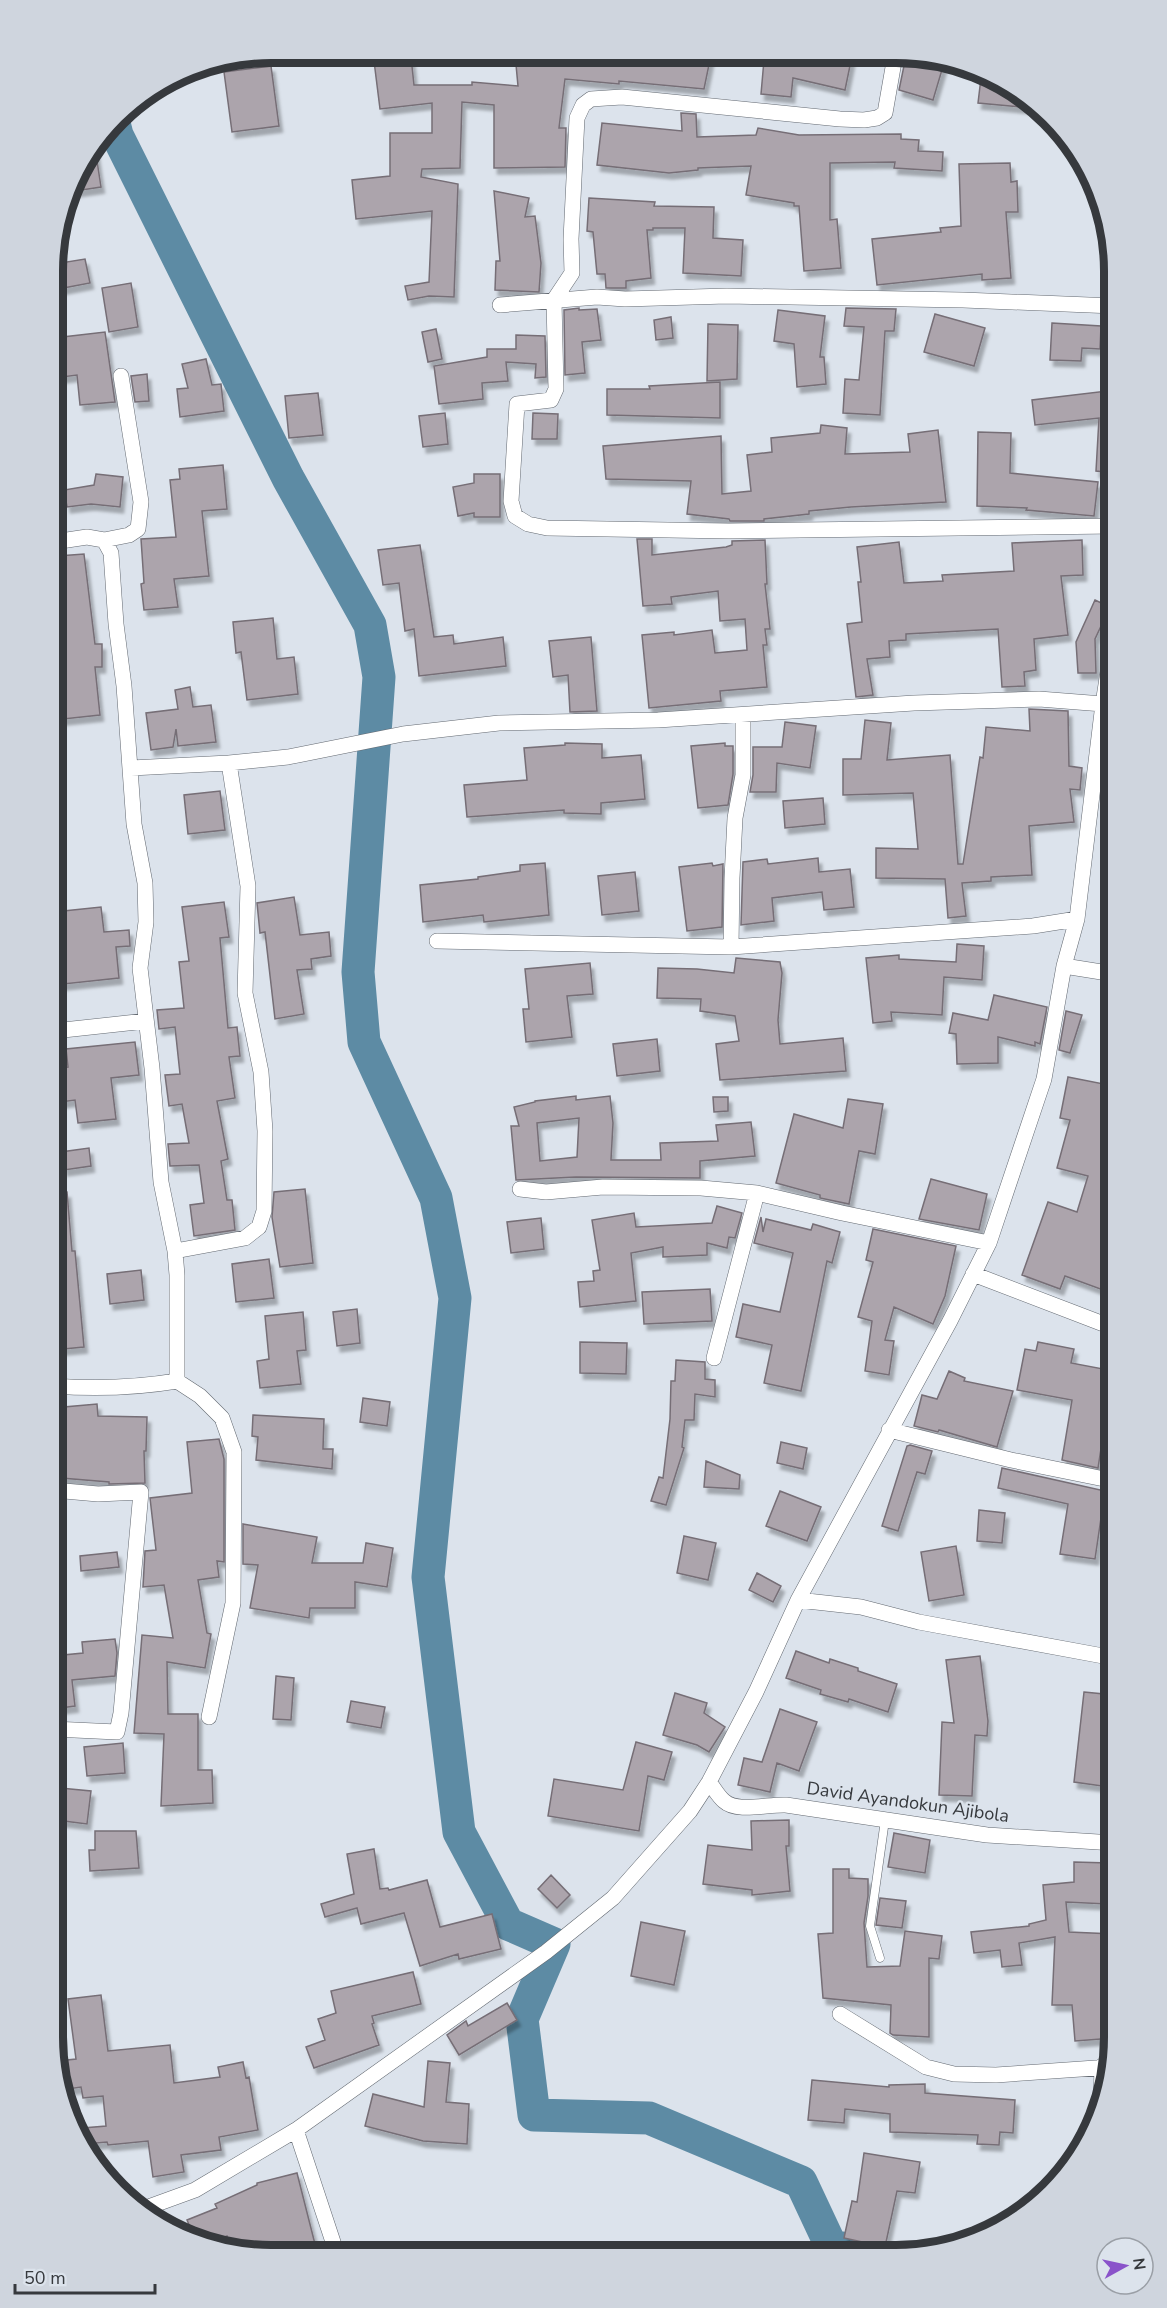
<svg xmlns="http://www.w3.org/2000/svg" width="1167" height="2308" font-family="'Nunito Sans',sans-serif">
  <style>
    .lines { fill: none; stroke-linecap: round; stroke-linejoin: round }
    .river { stroke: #5d8ba4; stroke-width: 33 }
    .building { fill: #aca4ac; stroke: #766e76; stroke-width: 1.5; fill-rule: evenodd; filter: url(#shadow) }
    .lane-casing { stroke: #636971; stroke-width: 9 }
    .street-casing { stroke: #636971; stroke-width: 16 }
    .lane { stroke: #fff; stroke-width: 8 }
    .street { stroke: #fff; stroke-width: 15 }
    .labels { text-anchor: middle; stroke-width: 4.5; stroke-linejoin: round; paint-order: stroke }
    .street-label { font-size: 18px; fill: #36393d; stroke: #dce3ec }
    .rim { fill: none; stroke: #36393d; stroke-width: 8 }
  </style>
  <defs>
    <filter id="shadow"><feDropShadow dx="3.5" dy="6" stdDeviation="1.5" flood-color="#0004"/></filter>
  </defs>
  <rect width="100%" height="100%" fill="#dce3ec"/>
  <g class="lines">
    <path class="river" d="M114,123L117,135L288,478L370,625L379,677L358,972L364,1042L436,1198L455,1298L428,1577L459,1832L508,1924L554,1944L522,2019L534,2115L649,2118L801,2182L831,2246L878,2255"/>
  </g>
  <path class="building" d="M515,54L711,55L704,89L619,81V84L565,79L559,128H566L565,167L494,168V105L462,102L460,168L422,169L421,177L458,184L454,297L429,296L408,300L405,286L429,282L432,211L356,219L352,180L390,176V133H432V103L380,109L374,61L411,57L414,85H472V82L518,86Z
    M816,56H852L845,90L793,78L791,97L761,94L764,60L814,64Z
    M906,56L923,57L944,63L933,100L899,90Z
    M271,66L279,126L232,132L224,72Z
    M981,78L1040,107L1042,109L978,103Z
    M681,113L696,114L697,137L756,135L758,128L799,135L901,134V139L919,140L918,151L943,152L942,171L894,168L895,162L830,163V220L837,219L841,268L804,271L799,206H794V203L746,195L751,166L698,168V170L669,173L597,165L602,123L682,131Z
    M95,148L101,187L75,191L73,181L75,174Z
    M1010,163L1011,182L1017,181L1018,212H1006L1011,278L982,280V274L877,285L872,239L941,232L940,228L961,226L959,164Z
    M494,191L529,198L525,217L535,216L541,263L539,292L495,290L496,261H500Z
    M589,198L655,202L654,206L714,207L713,238L743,240L741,276L683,273L685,228H653V230H647L651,278L626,281V288H606L605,274H597L593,232L587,231Z
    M85,259L90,283L58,289L54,264Z
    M131,283L138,327L109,332L102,288Z
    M579,308V310L597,309L601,340L582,342L585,373L565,375L564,310Z
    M846,308L896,309L894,331H885L880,415L843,413L845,379L859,380L864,327L844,326Z
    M778,310L825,316L820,357H824L826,384L797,387L794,344L774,341Z
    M935,314L985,328L974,366L924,352Z
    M671,317L673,338L656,340L654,320Z
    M1052,323L1101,326L1100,349L1082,348L1081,361L1050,360Z
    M708,324L738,325L737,379L707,381Z
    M436,329L442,359L428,362L422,332Z
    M105,332L115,402L80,405L77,375L54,378V338Z
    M516,335L545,336L546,377L535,378L536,364L506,362L508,381L482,383L483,399L439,404L434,366L487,357V349H516Z
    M206,359L212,385L221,384L224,411L180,417L177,389L188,388L182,364Z
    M147,374L149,401L135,402L131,376Z
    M720,382V418L607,415V389H650L649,386Z
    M1107,391L1113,437H1114V473L1096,471L1099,418L1035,425L1032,400Z
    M318,393L323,435L289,438L285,396Z
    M445,413L448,444L423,447L419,416Z
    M533,413L558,414L557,439H532Z
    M821,425L847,428L845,454L910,452L908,434L938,430L946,502L851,507L809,511V514L764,519V521H730L729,519L687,514L691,481L606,479L603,446L721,436L722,494L751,491L747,455L772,452L771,438L820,433Z
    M978,432L1011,433L1010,473L1098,482L1094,516L1026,510L1027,508L977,506Z
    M223,465L227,509L202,511L209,576L174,579L178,607L144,610L141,584L144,583L141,539L176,537L170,480L180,479L179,469Z
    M96,474L123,477L120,507L91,504L67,507L64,490L94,485Z
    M474,474H500V517H474V513L458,516L453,487L474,483Z
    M637,539H652V555L726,547L732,545V541L765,540L767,584H765L770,629H765L767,645H763L767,687L720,691L721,701L649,708L642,635L674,632V635L712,630L715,653L747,650L745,619L720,621L718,591L671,597L672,604L643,606Z
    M1082,540L1083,575L1061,576L1068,635L1034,639L1036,670L1024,672L1025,686L1002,687L998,629L906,634V640L889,641L890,657L867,659L873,695L856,697L847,624L862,622L858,582H861L857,547L899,542L904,583L943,581L942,575L1014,571L1012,543Z
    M420,545L434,637L453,635L454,644L503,637L506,666L419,676L414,629L405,631L399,583L383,585L378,550Z
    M84,554L95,644H102V667H95L100,715L54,720V574L60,573L58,556Z
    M1095,600L1110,607L1095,639L1096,673H1078L1076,642Z
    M273,618L277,659L294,657L298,694L247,700L241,652L236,653L233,622Z
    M591,637L597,711L570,712L568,675L553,677L549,641Z
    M190,687L193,707L211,705L216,742L178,746L176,729L173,747L151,750L146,713L178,709L175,690Z
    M1029,709L1068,711L1069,766L1082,768L1080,790L1070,789L1074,822L1029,826L1032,875L991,877V881L962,883L966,916L948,918L945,879L876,878V848L918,849L913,793L843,795V759H861L865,720L891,723L887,760L950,755L958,864H963L980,757L983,758L986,727L1030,731Z
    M785,722L816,726L810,768L777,763L776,792H750L753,775V747H782Z
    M565,743L602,744V758L641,755L645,799L601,803V814L564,813V810L467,817L464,785L527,780L524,748L565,745Z
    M725,743V746H733V774L728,805L698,808L691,746Z
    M220,791L225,830L188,834L184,795Z
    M823,798L825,824L785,828L783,801Z
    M818,858L819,872L850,869L854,907L824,910L822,892L772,898L774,921L741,925L743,862L767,859L768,864Z
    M545,863L549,915L484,922L483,915L423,922L420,885L478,879V877L520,871V865Z
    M712,863L713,866L723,864L722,927L687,931L679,867Z
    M635,872L639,911L602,915L598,876Z
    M294,897L300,935L329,932L331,956L311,959L312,969L297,970L304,1014L275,1019L265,932L260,933L257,903Z
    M224,902L229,937L220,938L228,1028L237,1027L240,1056L229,1057L235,1098L217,1101L228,1159L221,1161L227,1200H232L235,1230L194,1236L190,1205L204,1203L199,1165L170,1166L168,1144L189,1143L182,1104L169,1106L165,1075L180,1074L175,1027L159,1029L157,1010L184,1008L179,962L189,961L182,907Z
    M101,907L104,932L129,930L130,946L116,947L119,978L54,985V912Z
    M957,944L984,946L982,980L944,977L942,1015L891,1012L892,1021L873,1023L866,958L899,955V959L956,962Z
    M736,958L780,962L782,973L778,1020L780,1044L843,1038L846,1071L720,1080L716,1044L739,1041L735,1016L700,1011L701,999L657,998L658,968L697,969L734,973Z
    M590,963L593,994L567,996L572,1037L526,1042L523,1009H529L525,969Z
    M994,995L1047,1007L1040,1044L1035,1042V1046L998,1037V1063L957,1064L956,1034L949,1033L953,1013L988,1020Z
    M1066,1011L1082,1015L1070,1053L1059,1050Z
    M657,1039L660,1071L617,1076L613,1044Z
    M135,1042L139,1075L111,1078L116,1119L78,1123L75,1100L53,1103V1069L68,1067L66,1049Z
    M1068,1077L1114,1086V1170L1109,1193L1114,1194V1294L1065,1276L1060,1289L1022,1275L1048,1202L1077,1212L1088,1176L1057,1168L1070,1120L1060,1118Z
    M576,1096V1100L610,1096L613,1123L611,1160H661L660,1143L718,1141L716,1125L751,1122L755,1156L700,1161V1178L576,1177L516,1180L511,1126H519L514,1107L535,1102V1101ZM579,1118L577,1157L540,1161L537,1123Z
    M713,1097H728V1111L714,1112Z
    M848,1099L883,1104L875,1154L859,1151L849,1204L820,1198V1195L776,1183L794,1114L843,1128Z
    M89,1148L91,1166L64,1170L61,1152Z
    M931,1179L987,1194L979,1230L919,1219Z
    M305,1189L313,1263L280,1267L272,1217L274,1192Z
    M67,1192L72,1251H75L84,1347L53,1350V1193Z
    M717,1206L742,1213L735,1238L729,1237L727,1248L707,1243V1255L663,1257V1247L631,1253L636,1301L580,1307L578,1282L594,1281L593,1271L600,1270L592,1220L634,1213L636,1227L712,1223Z
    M761,1217L763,1232L766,1219L811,1230L813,1224L840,1232L832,1263L827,1261L801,1391L764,1383L772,1345L736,1337L743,1304L780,1312L793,1253L754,1243Z
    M541,1218L544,1249L511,1253L507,1222Z
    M873,1229L956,1246L945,1296L933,1324L894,1307L885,1340L894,1341L889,1375L865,1371L872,1321L858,1317L873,1262L866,1260Z
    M269,1259L274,1298L236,1302L232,1264Z
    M141,1270L144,1300L110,1304L107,1274Z
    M710,1289L712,1321L644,1324L642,1292Z
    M357,1309L360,1343L337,1346L333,1312Z
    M303,1312L306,1350L297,1351L301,1384L260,1388L257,1361L269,1359L265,1316Z
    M580,1342L627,1343L626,1374L580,1373Z
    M1038,1342L1074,1349L1071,1363L1114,1371V1385L1109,1410H1107L1098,1468L1062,1460L1072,1400L1017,1390L1025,1349L1036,1351Z
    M676,1360L705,1362V1379L715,1380V1397L695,1394L694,1420H685L682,1447L684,1448L666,1505L651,1501L659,1477L663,1478L670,1419L671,1381H675Z
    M949,1371L965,1378L964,1381L1013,1391L997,1447L939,1430L938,1432L914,1426L922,1395L937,1399Z
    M363,1398L390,1402L387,1426L360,1422Z
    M97,1404L98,1416L147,1417L146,1451H144L145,1483L109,1484V1482L61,1478L64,1441H53V1411L65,1412L64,1407Z
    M253,1415L324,1419L323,1449H333L332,1469L256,1460L258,1437L252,1436Z
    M219,1439L224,1459V1562L217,1561L219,1577L198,1580L207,1633L211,1634L205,1668L167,1662L168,1714H198V1770H212L213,1803L161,1806L164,1734L134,1733L142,1635L173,1638L164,1585L143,1587L145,1551L156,1550L150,1498L192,1493L187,1442Z
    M781,1442L807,1448L803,1469L777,1463Z
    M910,1445L932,1451L925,1474L917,1472L898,1531L882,1526L907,1446Z
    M706,1461L740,1475L739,1489L704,1487Z
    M1002,1468L1105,1491L1095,1559L1060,1554L1068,1504L998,1488Z
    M780,1491L821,1507L807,1541L766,1526Z
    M979,1510L1005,1513L1002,1543L977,1541Z
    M243,1524L317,1537L312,1563H363L366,1543L393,1548L387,1587L355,1582V1608H310L309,1618L250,1608L258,1565L243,1564Z
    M684,1536L716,1543L708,1580L677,1573Z
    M956,1546L964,1595L929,1601L921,1552Z
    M117,1552L119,1567L81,1571L80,1556Z
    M757,1573L781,1586L773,1602L749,1590Z
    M115,1639L117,1653L115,1676L72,1680L75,1706L53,1709V1656L83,1653L82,1642Z
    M796,1651L829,1663L830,1659L858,1668V1671L897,1684L888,1712L849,1699L848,1702L820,1694L821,1690L786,1678Z
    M980,1656L988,1721L987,1736L975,1735L972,1796L939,1795L942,1722L954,1723L946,1660Z
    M276,1676L294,1678L291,1720L273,1719Z
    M1084,1692L1114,1695V1748L1109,1787L1074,1782Z
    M675,1693L707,1703L704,1713L725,1727L709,1752L697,1745L663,1735Z
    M351,1701L385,1707L381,1728L347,1722Z
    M780,1709L817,1722L799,1771L777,1763L770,1792L738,1785L744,1758L762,1762Z
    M636,1742L672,1752L664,1780L648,1776L639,1831L548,1816L554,1779L623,1790Z
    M123,1743L125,1773L87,1776L84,1747Z
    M60,1788L91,1791L87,1824L56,1820Z
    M789,1820V1846H786L790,1891L752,1895V1890L703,1884L708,1845L752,1850L751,1821Z
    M95,1831H136L139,1868L90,1871L89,1850H95Z
    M894,1833L930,1840L925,1873L888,1867Z
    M374,1849L380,1889L388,1888L389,1890L427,1880L440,1927L492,1914L501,1949L459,1959L458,1954L420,1966L404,1913L361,1924L357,1908L325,1917L321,1904L354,1894L347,1854Z
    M1074,1862L1109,1863L1107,1904L1066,1902L1069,1932L1114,1934V2038L1075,2041L1072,2005H1052L1055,1937L1019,1943L1022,1965L1002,1967L1000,1950L974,1953L971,1932L1029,1926V1924L1046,1920L1043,1885L1074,1882Z
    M833,1869H849V1878L868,1879V1896L864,1923L867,1967L900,1966L905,1931L942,1936L939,1959L929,1958V2037L893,2035L890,2033L891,2005L823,1998L818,1934L833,1933Z
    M551,1875L570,1895L557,1908L538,1889Z
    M880,1898L906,1901L902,1928L876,1925Z
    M641,1922L685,1931L674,1985L631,1976Z
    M413,1972L421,2004L372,2016L374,2023L372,2024L379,2045L314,2068L306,2047L325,2040L318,2019L336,2013L331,1991Z
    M101,1995L108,2051L170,2045L174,2083L220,2077L218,2067L243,2062L246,2078L249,2077L258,2130L219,2137L221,2150L181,2155L184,2172L153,2177L148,2141L108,2145L107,2142L85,2144L83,2128L106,2126L103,2096L83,2098L81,2087L61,2090L58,2061L76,2059L68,1999Z
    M507,2003L517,2020L459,2055L447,2035L466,2021L468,2026Z
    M428,2061L450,2063L446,2102L469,2104L467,2144L423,2141L365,2126L373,2094L424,2107Z
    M812,2080L889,2087V2085L925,2084V2093L1015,2100L1013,2133L1000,2132L999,2145L977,2144L978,2135L890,2132V2114L845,2109L844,2123L808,2120Z
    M864,2153L920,2162L915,2193L897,2191L885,2247L844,2238L852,2201L857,2202Z
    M297,2173L316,2248L294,2254H242L231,2250L227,2236L209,2243L195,2239L187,2220L217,2208L215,2204L257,2185V2183Z"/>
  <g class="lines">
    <defs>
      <path id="lane" d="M880,1958L870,1926L885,1820"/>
      <path id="street" d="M895,56L885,113L877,118L864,120L840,119L622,97L591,99L583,105L577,118L571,239L572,273L554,300L556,389L551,400L517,404L511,501L515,516L528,524L547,528L729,531L1114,526
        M54,305L58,304
        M500,305L597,297L625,299L727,296L963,300L1114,306
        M104,540L111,553L116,624L124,686L134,824L145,883L146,922L140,968L152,1068L161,1182L175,1251L177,1275V1381
        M54,542L87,537L104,540L129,535L138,529L141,502L121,376
        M131,768L229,763L288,757L403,734L499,723L658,720L914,703L1039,699L1103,704
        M437,941L731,947L1033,926L1077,919
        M731,947L732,878L735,818L743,775V716
        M1064,966L1114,974
        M54,1031L146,1021
        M520,1189L546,1192L603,1187L701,1188L757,1193L842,1213L989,1243
        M175,1251L245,1238L259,1227L264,1211L265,1131L261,1072L245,993L248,886L229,763
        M973,1274L1114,1328
        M714,1358L757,1193
        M53,1386C95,1389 135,1388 177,1381L200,1396L222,1418L234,1452L233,1603L209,1717
        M889,1430L1011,1460L1114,1481
        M798,1600L861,1607L919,1622L1114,1658
        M53,1729L117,1732L121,1713L141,1492L98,1494L53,1490
        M709,1782C714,1788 718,1796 724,1801C737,1813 768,1804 786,1805L987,1835L1114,1843
        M840,2014L926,2067L954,2074L996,2075L1110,2067
        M1101,2105L1102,2066
        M296,2130L337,2254
        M140,2210L195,2190L296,2130L546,1952L613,1898L690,1811L709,1782L756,1692L798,1600L950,1321L989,1243L1044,1079L1064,966L1077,919L1103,704L1114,633"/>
    </defs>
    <use href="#lane" class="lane-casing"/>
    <use href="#street" class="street-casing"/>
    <use href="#lane" class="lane"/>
    <use href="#street" class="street"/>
  </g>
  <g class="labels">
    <g class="street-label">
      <text transform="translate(908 1802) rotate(8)" y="6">David Ayandokun Ajibola</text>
    </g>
  </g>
  <path d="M0 0H1167V2308H0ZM271 63H896A208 208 0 0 1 1104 271V2037A208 208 0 0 1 896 2245H271A208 208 0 0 1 63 2037V271A208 208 0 0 1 271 63Z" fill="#cfd5de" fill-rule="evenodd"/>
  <path class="rim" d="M271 63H896A208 208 0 0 1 1104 271V2037A208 208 0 0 1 896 2245H271A208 208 0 0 1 63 2037V271A208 208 0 0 1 271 63Z"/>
  <g transform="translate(1125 2266) rotate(82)"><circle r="28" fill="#dce3ec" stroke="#9a9fa6" stroke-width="1.5"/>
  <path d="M0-4.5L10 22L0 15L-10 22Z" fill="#8a53ca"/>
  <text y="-9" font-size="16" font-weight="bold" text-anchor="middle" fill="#36393d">N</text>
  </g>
  <path d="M15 2284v9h140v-9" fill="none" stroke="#36393d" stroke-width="3"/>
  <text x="24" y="2284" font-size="18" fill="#36393d" stroke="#dce3ec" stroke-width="4.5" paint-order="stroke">50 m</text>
</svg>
